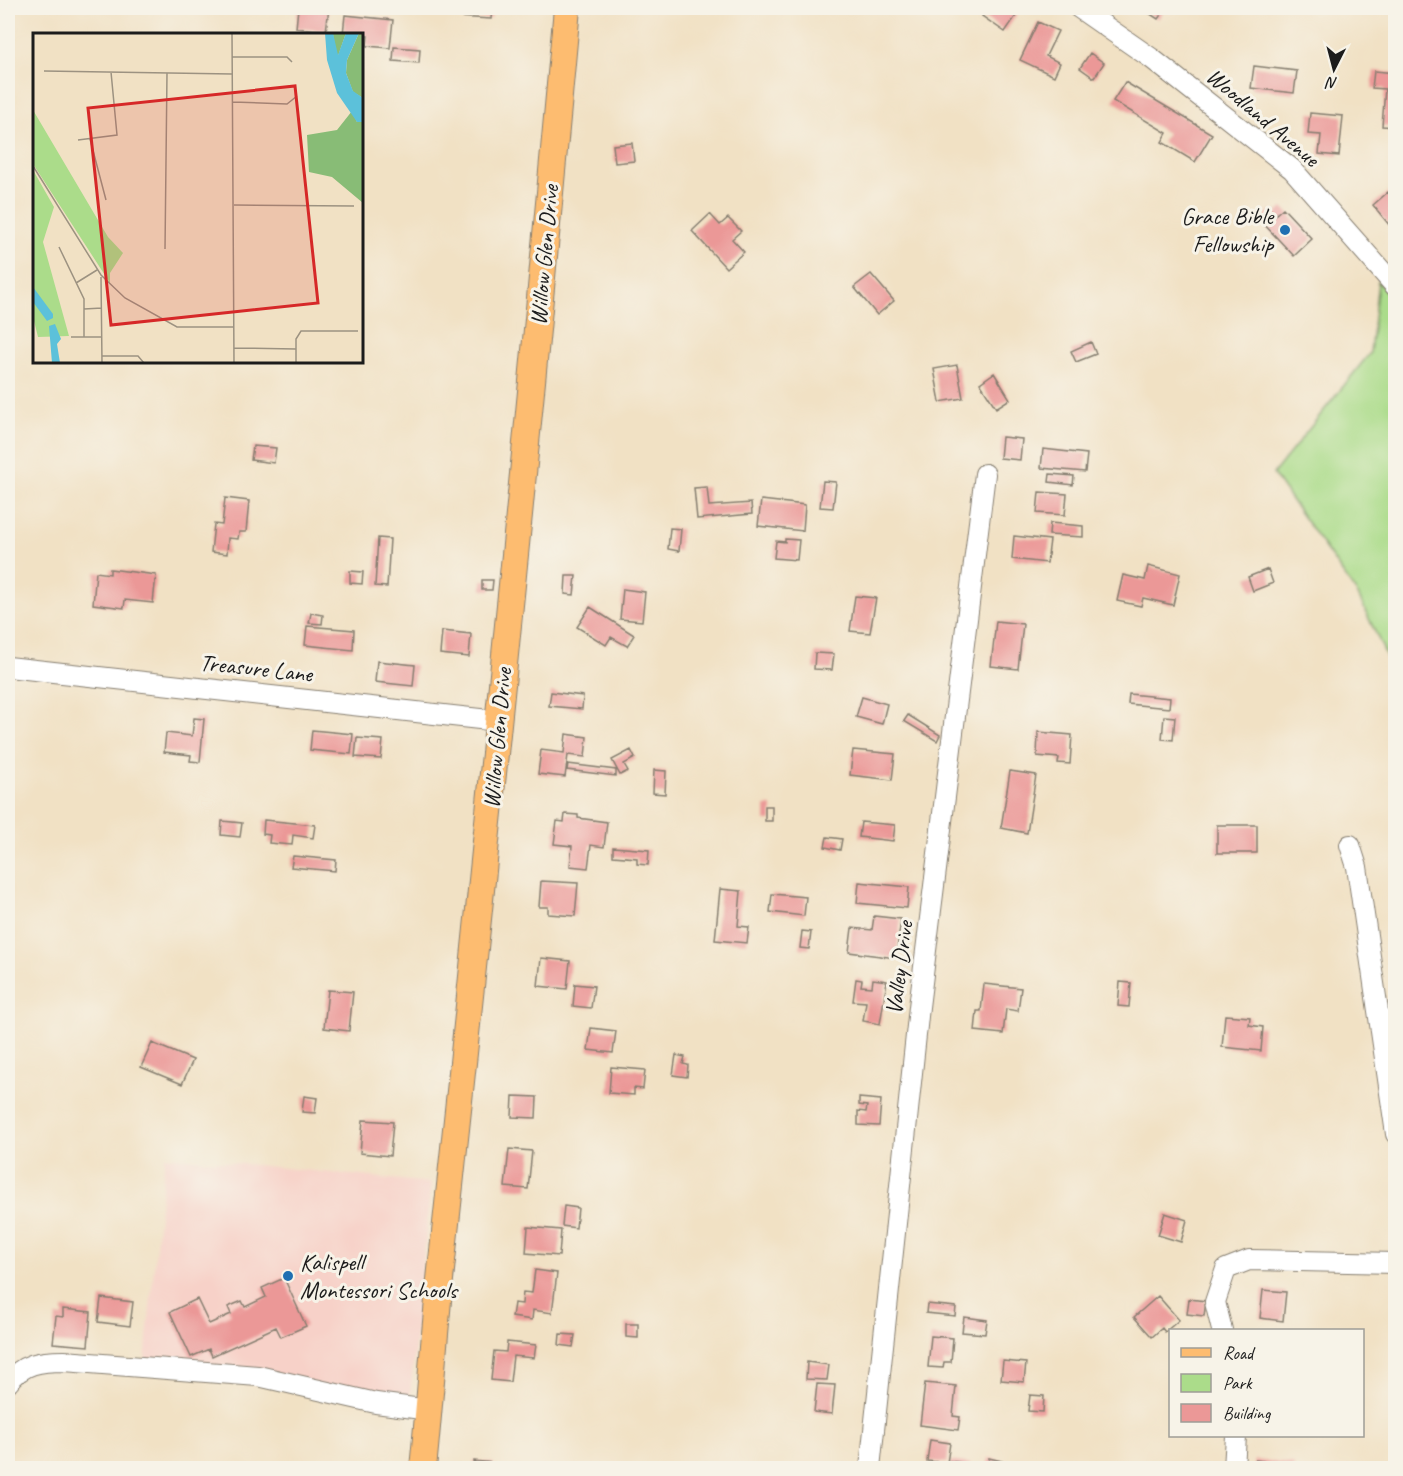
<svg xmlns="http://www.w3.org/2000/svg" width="1403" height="1476" font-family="Caveat,sans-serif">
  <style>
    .built { fill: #f7d1c8 }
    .green { fill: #abdc8a; stroke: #647c53; stroke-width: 1.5 }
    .building { fill: #eb9897 }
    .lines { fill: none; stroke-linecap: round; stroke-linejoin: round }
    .minor-casing { stroke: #867e70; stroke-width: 22 }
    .major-casing { stroke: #867e70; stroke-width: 28 }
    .minor { stroke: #fff; stroke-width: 20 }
    .major { stroke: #fdbc70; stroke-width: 26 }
    .poi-dot { fill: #1f6fb2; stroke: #f7f3e8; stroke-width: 2 }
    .labels { text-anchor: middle; stroke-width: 6; stroke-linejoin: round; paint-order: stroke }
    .street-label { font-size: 24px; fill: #1c1c1c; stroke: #f7f3e8 }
    .poi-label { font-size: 24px; fill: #1c1c1c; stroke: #f7f3e8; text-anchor: end }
    .inset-road { fill: none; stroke: #9c9281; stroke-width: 1.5 }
    .view { fill: #d62828; fill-opacity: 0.15; stroke: #d62828; stroke-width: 3 }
    .inset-edge { fill: none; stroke: #1c1c1c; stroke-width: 3 }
  </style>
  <rect width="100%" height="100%" fill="#f7f3e8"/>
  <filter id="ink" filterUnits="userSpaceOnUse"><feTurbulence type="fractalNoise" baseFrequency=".0167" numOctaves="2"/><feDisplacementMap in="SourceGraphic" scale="12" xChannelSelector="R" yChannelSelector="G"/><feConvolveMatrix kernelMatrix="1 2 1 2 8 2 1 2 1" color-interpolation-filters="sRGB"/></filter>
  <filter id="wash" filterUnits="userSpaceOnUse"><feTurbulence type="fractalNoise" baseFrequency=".008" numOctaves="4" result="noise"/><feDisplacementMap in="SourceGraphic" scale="24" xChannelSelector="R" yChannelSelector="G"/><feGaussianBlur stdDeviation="1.35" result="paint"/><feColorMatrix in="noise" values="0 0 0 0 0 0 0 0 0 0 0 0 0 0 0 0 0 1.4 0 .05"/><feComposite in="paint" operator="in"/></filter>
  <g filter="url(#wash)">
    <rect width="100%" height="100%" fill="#f1e1c4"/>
    <path class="built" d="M165,1156L431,1183L410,1396L144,1369Z"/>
    <path class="green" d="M1378,281L1396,303L1395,675L1358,595L1273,474L1370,353Z"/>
    <g id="blocks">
      <path class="building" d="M298,8H329L326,31L296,28Z
        M441,8H492L491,19L458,17V12L441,11Z
        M988,8H1010L1018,13L1005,32L982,16Z
        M1141,8H1166L1158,19Z
        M345,15L393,20L390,48L367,46L368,36L343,34Z
        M1038,22L1058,31L1046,56L1060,63L1054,76L1020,60Z
        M394,47L420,49L419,63L393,61Z
        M1090,53L1104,63L1094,78L1080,68Z
        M1254,66L1297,71L1294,93L1251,88Z
        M1374,71L1396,73V127L1382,126L1385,89L1372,88Z
        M1125,82L1212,134L1195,162L1162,142L1167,133L1113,101Z
        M1310,113L1343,116L1339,156L1319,154L1321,135L1308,134Z
        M632,143L634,161L615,163L613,145Z
        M1388,192L1396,201V221L1390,226L1373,205Z
        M1283,208L1312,239L1294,256L1260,220L1271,210L1275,215Z
        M710,214L720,225L728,218L741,231L732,239L744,252L726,268L692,231Z
        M871,274L894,301L877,315L854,287Z
        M1091,342L1096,354L1076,362L1071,351Z
        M957,365L963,398L940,402L934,369Z
        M994,373L1010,399L996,408L980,383Z
        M1002,437L1022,439L1020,460L1000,458Z
        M253,446L276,448L274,463L251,460Z
        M1043,449L1087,454L1085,472L1041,468Z
        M1050,474L1074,476L1073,485L1049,482Z
        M823,481L836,482L833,508L820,507Z
        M707,487L709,506L751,503L752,514L697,519L694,488Z
        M1039,492L1067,494L1065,515L1037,513Z
        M225,498L249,501L246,532H239L238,539L228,538L227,554L211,552L214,524L222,525Z
        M761,500L805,505L803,531L758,526Z
        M1050,523L1083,526V537L1049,535Z
        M670,528L681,529L679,551L668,549Z
        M1014,536L1050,540L1047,563L1012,559Z
        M378,538L390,539L387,587L375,586Z
        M785,539L799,540L797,560L774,558L776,541L785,542Z
        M1148,566L1180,574L1173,605L1143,598L1141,606L1117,601L1123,575L1145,580Z
        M110,569L156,575L153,603L125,600L124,608L93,604L96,572L110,574Z
        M1268,569L1273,583L1253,591L1248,577Z
        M350,571L363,572L362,584L350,583Z
        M566,576H576L574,595L565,594Z
        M482,580H493L492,590H482Z
        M623,589L645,592L642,621L620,619Z
        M855,596L876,598L870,633L850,631Z
        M590,607L634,635L627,646L611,637L606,645L577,627Z
        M311,613L323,615L322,624L309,623Z
        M996,621L1023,624L1018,669L991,666Z
        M307,626L354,630L353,650L305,645Z
        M442,631L471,634L469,657L440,654Z
        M815,653L834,654L832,670L814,669Z
        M377,661L415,665L413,686L375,682Z
        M551,692L583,696L582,709L549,706Z
        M1129,694L1170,698L1169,708L1128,704Z
        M862,697L887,704L882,724L856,717Z
        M908,715L940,735L937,741L904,721Z
        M1164,716L1175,717L1173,740L1162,739Z
        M194,718L204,719L200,762L190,761L191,755L164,752L166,733L192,736Z
        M312,730L353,734L351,754L310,750Z
        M1038,732L1072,735L1070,764L1058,763L1059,758L1037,756Z
        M566,734L587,737L585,757L568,755L565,777L538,774L541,750L564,753Z
        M357,738L383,740L381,759L355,757Z
        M631,750L635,758L624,764L628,771L620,775L612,760Z
        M853,750L895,754L892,780L850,775Z
        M568,764L616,770V776L567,770Z
        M654,770L666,771L665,794L653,793Z
        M1010,771L1036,775L1027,833L1001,828Z
        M765,806H772V821H765Z
        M565,814L578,815V818L607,822L604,847L591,845L588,868L570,866L572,846L554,844L557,821L564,822Z
        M264,820L315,825L313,838L293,835L292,845L269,843L270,835L263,834Z
        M222,821L242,823L240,837L221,835Z
        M861,822L895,825L893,841L859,837Z
        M1217,825H1257V853H1217Z
        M827,837L842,839L840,850L825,847Z
        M613,847L649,850L648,865L637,864V858L613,856Z
        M293,856L336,860L335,871L291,867Z
        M541,881L578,883L575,916L548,914V907H539Z
        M859,882L909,887L907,908L857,903Z
        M720,889L741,891L738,926L749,927L747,943L715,940Z
        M772,894L806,897L804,916L770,912Z
        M874,916L901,919L896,958L849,952L852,928L872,930Z
        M802,931L811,932L809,949L800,948Z
        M541,958L570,961L567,989L538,986Z
        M856,979L862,980L861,986L872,987L873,979L887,981L880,1024L863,1021L866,1002L853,1001Z
        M1120,982L1131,983L1129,1007L1118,1006Z
        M575,984L594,986L591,1008L573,1006Z
        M984,984L1021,988L1018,1011L1006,1009L1003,1034L975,1031L977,1011H981Z
        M328,990L353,992L349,1031L324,1028Z
        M1225,1015L1250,1017L1249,1025L1263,1027L1261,1051L1222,1047Z
        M591,1028L616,1031L613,1053L588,1050Z
        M152,1043L193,1060L182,1084L141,1067Z
        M676,1055L685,1057L683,1064L688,1065L687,1077L673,1075Z
        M611,1067L645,1070L643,1089L634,1088V1095L609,1093Z
        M304,1096L317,1098L315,1113L302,1112Z
        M513,1096L537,1097L536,1118L512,1117Z
        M859,1098L881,1100L879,1126L858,1125V1111L866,1112L867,1106L859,1105Z
        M363,1120L393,1122L390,1156L360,1153Z
        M509,1149L532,1151L528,1189L505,1187Z
        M564,1206L578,1208L576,1228L562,1226Z
        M1165,1213L1187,1220L1181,1242L1158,1235Z
        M528,1227L561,1230L559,1256L526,1253Z
        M535,1270L557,1273L552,1313L533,1310L532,1320L512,1317L514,1303L522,1304L523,1292L532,1293Z
        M284,1278L306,1326L281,1337L276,1327L212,1356L209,1349L191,1357L170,1312L197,1299L209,1324L231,1314L228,1307L242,1301L245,1307L266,1297L262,1288Z
        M1263,1290L1286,1292L1283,1321L1260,1318Z
        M1158,1296L1179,1320L1165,1332L1162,1328L1152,1337L1134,1317Z
        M101,1298L133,1302L130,1326L98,1322Z
        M1189,1299L1206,1301L1204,1316L1187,1314Z
        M927,1304L956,1307L955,1316L926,1313Z
        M63,1309L91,1312L88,1346L53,1343L56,1316L63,1317Z
        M964,1317L987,1320L985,1334L962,1332Z
        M626,1324H638V1338L626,1337Z
        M560,1334L575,1335L573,1347L559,1345Z
        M931,1336L953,1338L951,1362H944L943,1368L928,1367Z
        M507,1342L536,1345L534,1358L513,1356L510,1382L491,1380L494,1351L506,1352Z
        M1003,1361L1026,1363L1024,1382L1001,1380Z
        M807,1362L829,1365L827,1380L806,1379Z
        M925,1383L956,1386L953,1416L960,1417L958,1430L920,1425Z
        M817,1384L835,1385L832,1414L814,1412Z
        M1030,1395L1044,1396L1043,1412L1028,1411Z
        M930,1440L950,1443L947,1463L927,1461Z
        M989,1458L1002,1461L1000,1468H987Z
        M1255,1460L1295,1465V1468H1254Z
        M474,1461L493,1463V1468H474Z
        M950,1461L971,1464L970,1468H950Z"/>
    </g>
  </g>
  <g filter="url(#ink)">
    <use href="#blocks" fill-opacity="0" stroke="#867e70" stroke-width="1.5"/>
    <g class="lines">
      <defs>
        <path id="minor" d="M1079,8L1151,58L1292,169L1396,287
          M8,667L498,721
          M1350,845L1357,867L1396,1134
          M1222,1330L1215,1302L1226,1269L1249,1260L1396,1263
          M8,1383C22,1363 41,1361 64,1361L258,1376L376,1403L429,1410
          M870,1468L919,1007L985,474
          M1234,1468L1236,1436"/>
        <path id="major" d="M423,1468C430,1402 434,1336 441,1270C486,850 529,429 567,8"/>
      </defs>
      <use href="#minor" class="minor-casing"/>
      <use href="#major" class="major-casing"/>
      <use href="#minor" class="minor"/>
      <use href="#major" class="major"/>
    </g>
  </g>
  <g class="poi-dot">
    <circle cx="1285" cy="230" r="6"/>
    <circle cx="288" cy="1276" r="6"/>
  </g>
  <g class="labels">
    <g class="street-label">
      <text transform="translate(1263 117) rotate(40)" y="8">Woodland Avenue</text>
      <text transform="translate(544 255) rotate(-85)" y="8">Willow Glen Drive</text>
      <text transform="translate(256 668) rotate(6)" y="8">Treasure Lane</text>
      <text transform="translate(497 738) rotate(-85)" y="8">Willow Glen Drive</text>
      <text transform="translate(899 968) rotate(-83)" y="8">Valley Drive</text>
    </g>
    <g class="poi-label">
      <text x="1273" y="224">Grace Bible<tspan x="1273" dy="28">Fellowship</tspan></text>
      <text x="300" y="1270" text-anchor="start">Kalispell<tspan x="300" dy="28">Montessori Schools</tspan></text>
    </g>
  </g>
  <g transform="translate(33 33)">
    <rect width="330" height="330" fill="#f1e1c4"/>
    <path d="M0,77L75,204L90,220L77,240V250L0,131ZM0,137L21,174L10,209L36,303L5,304L0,284Z" fill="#abdc8a"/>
    <path d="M300,0H313L305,23L301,17ZM326,0H330V65L320,59L313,40L314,27ZM319,78L324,89H330V170L299,144L276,139L274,102L304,97Z" fill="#88bc76"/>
    <path d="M292,0H300L305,22L313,0H326L314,27L313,40L320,58L330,65V89H324L304,60L294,27ZM0,254L20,281V285L14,288L0,269ZM22,291L28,306L24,311L27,330H19L16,293Z" fill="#5cc1da"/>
    <path class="inset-road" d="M199,0L201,330M199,24H254L259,29M11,38L199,41M200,69L254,71L264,63M57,106L73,167M45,107L84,102L78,39M0,133L68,242L92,265L144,294H200M201,172L321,173M26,214L51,266V304M132,216L134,40M68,244L69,330M43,250L64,237M51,276L69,275M38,304H68M201,315L263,316M69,323H105L111,330M263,330V306L268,298H325"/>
    <path class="view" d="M262,53L285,270L78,292L55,75Z"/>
    <rect width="330" height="330" class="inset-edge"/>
  </g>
  <rect width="1403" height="1476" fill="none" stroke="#f7f3e8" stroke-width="30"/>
  <rect x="1169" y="1329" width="195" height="108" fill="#f7f3e8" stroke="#9f9d96" stroke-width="1.5"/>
  <rect x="1181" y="1348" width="30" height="9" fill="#fdbc70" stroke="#9f9d96" stroke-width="1.5"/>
  <text x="1223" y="1359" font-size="18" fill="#1c1c1c">Road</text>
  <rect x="1181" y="1374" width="30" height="18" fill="#abdc8a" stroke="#9f9d96" stroke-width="1.5"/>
  <text x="1223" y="1389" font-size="18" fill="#1c1c1c">Park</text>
  <rect x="1181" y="1404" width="30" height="18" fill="#eb9897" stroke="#9f9d96" stroke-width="1.5"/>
  <text x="1223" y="1419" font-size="18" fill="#1c1c1c">Building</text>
  <g transform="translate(1334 69) rotate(186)" stroke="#f7f3e8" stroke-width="4.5" paint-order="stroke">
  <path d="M0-4.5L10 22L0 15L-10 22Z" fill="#1c1c1c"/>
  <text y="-9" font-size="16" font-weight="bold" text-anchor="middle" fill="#1c1c1c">N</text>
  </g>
</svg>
